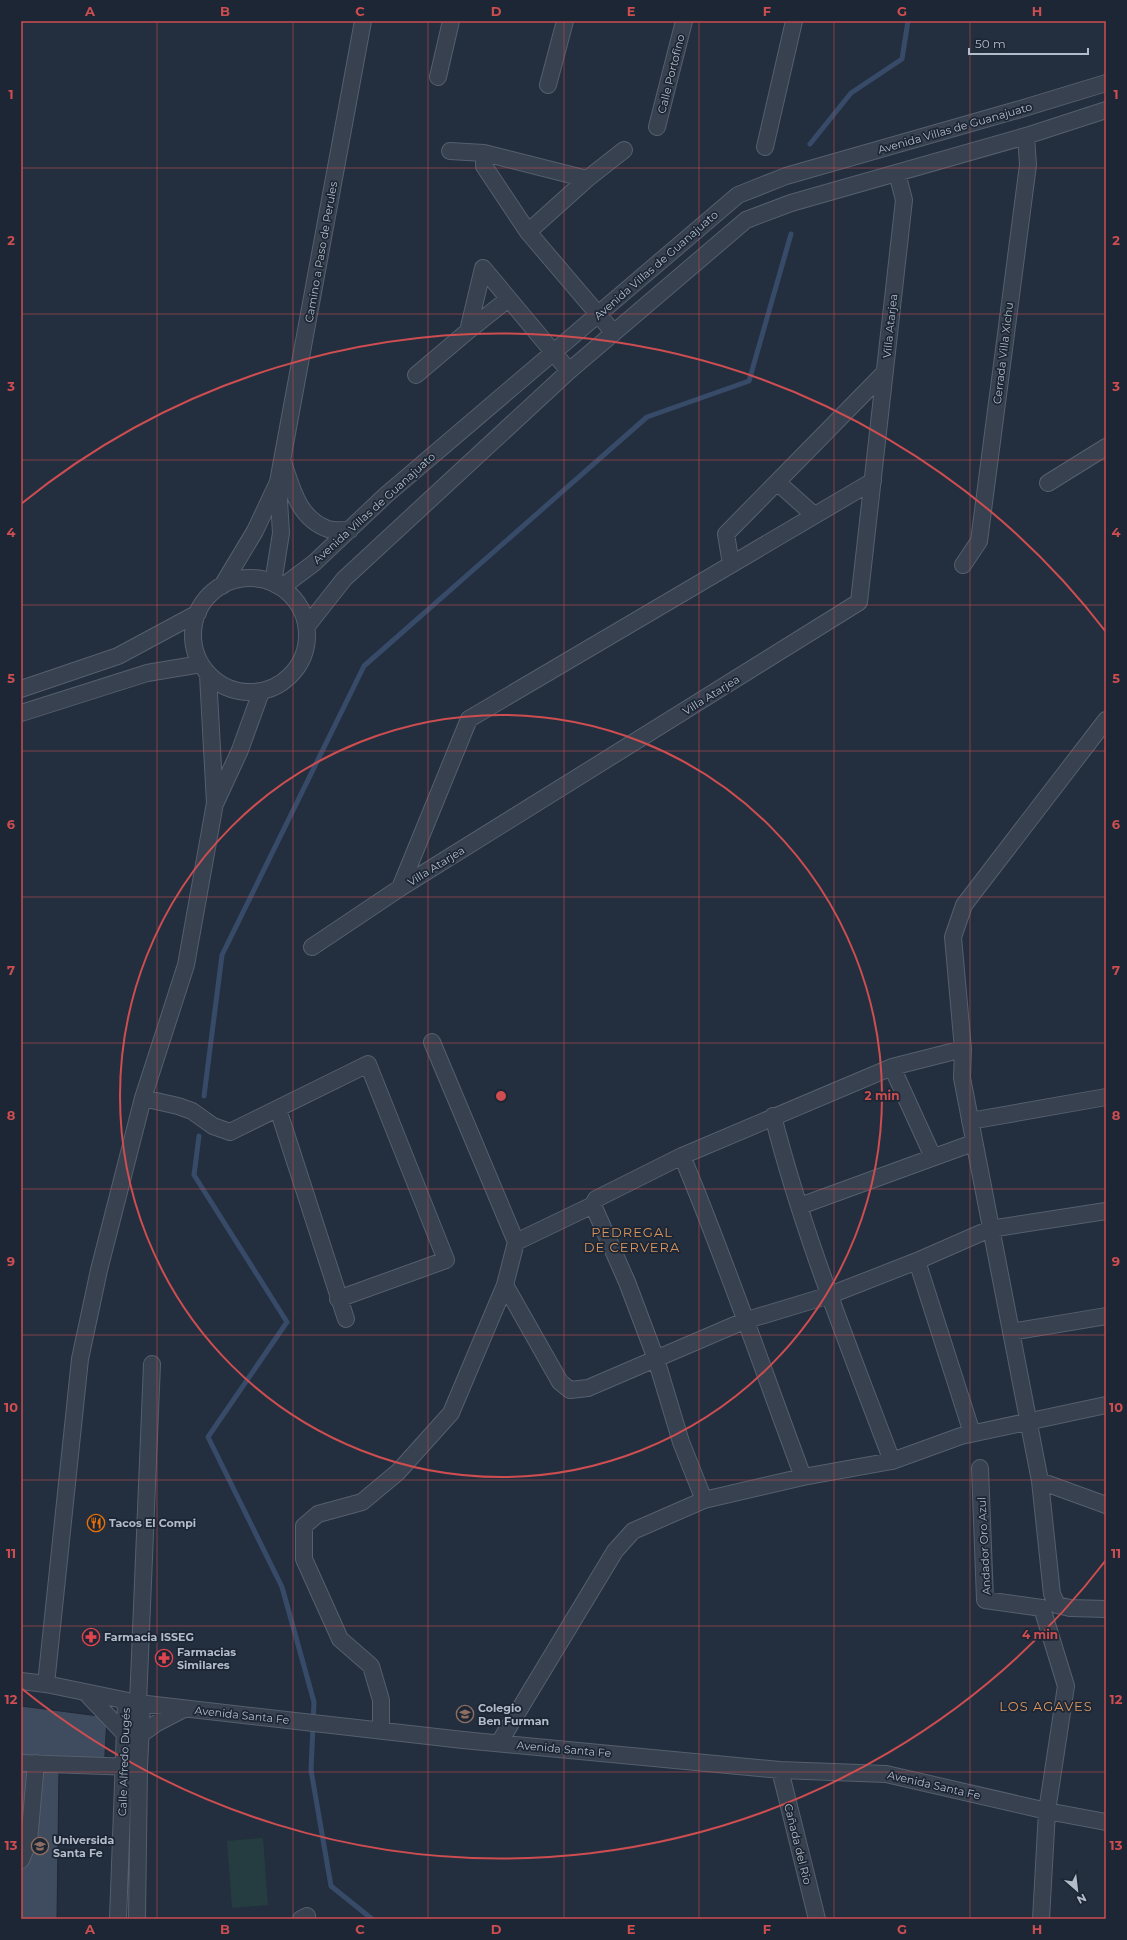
<svg xmlns="http://www.w3.org/2000/svg" width="1127" height="1940" font-family="Montserrat,sans-serif">
  <style>
    .green { fill: #253d40 }
    .lines { fill: none; stroke-linecap: round; stroke-linejoin: round }
    .stream { stroke: #374b69; stroke-width: 5 }
    .building { fill: #3f4c5f; stroke: #1e2836 }
    .minor-casing { stroke: #555f6d; stroke-width: 18 }
    .minor { stroke: #37414f; stroke-width: 16 }
    .grid { fill: none; stroke: #cd4d50; stroke-width: 1; stroke-opacity: 0.55 }
    .ring { fill: none; stroke: #cd4d50; stroke-width: 2 }
    .labels { text-anchor: middle; stroke-width: 3.5; stroke-linejoin: round; paint-order: stroke }
    .street-label { font-size: 11px; fill: #b3bcca; stroke: #1c2634 }
    .poi-label { font-size: 11px; font-weight: bold; fill: #b3bcca; stroke: #1c2634; text-anchor: start }
    .quarter-label { font-size: 13px; letter-spacing: 1px; fill: #da955e; stroke: #1c2634 }
    .centre { fill: #cd4d50; stroke: #1c2634; stroke-width: 2 }
    .ring-label { font-size: 12px; text-anchor: middle; font-weight: bold; fill: #cd4d50; stroke: #1c2634; stroke-width: 3.5; stroke-linejoin: round; paint-order: stroke }
    .neatline { fill: none; stroke: #cd4d50; stroke-width: 1.5 }
    .grid-label { font-size: 13px; text-anchor: middle; font-weight: bold; fill: #cd4d50 }
  </style>
  <rect width="100%" height="100%" fill="#232f3f"/>
  <path class="green" d="M263,1838L268,1905L232,1908L227,1841Z"/>
  <g class="lines">
    <path class="stream" d="M810,144L851,93L902,59L908,21
      M204,1096L222,955L364,666L647,417L749,381L791,234
      M199,1136L194,1175L287,1322L208,1437L282,1587L314,1702L311,1770L331,1886L372,1919"/>
  </g>
  <path class="building" d="M21,1706L107,1717L104,1773L59,1770L57,1919H21Z"/>
  <g class="lines">
    <defs>
      <path id="minor" d="M438,77L451,21
        M548,85L565,21
        M657,127L684,21
        M765,147L794,21
        M450,151L484,153
        M587,179L484,153V166L528,232L614,333
        M528,232L587,179L624,150
        M468,331L508,299
        M416,375L468,331L483,268L569,371
        M283,462C292,489 299,519 328,529C334,531 343,530 350,530
        M873,481L469,719L400,888L859,602L904,200L897,173
        M777,482L814,515
        M1048,483L1106,447
        M731,564L726,534L885,372
        M963,565L979,541L1028,165L1026,136
        M193 635a57 57 0 1 1 114 0a57 57 0 1 1-114 0Z
        M273,583L281,533L278,484
        M222,586L255,531L278,482L363,21
        M282,587L314,563L386,495L738,195L786,176L1017,110L1106,83
        M307,626L344,579L569,371L746,220L791,203L1026,136L1106,110
        M21,689L118,656L198,613
        M21,713L147,673L201,664
        M1106,720L964,905L953,937L963,1049L962,1078L1040,1481L1052,1594L1057,1605L1070,1608L1106,1609
        M216,802L240,750L261,692
        M312,947L400,888
        M432,1042L516,1242L505,1285L560,1382L570,1390L588,1388L744,1321L830,1295L917,1261L990,1229L1106,1211
        M892,1067L933,1157
        M143,1098L178,1106L192,1111L213,1126L230,1132L368,1064L446,1260L338,1299
        M278,1109L346,1319
        M773,1116C803,1234 849,1347 892,1461
        M970,1121L1106,1097
        M682,1156C726,1261 763,1370 803,1477
        M593,1205L627,1282L656,1359L681,1442L704,1500
        M800,1206L973,1143
        M516,1242L593,1205L596,1199L682,1156L892,1067L963,1049
        M917,1261L972,1433
        M1011,1332L1106,1316
        M980,1468L985,1600L1042,1608L1066,1686L1047,1811L1041,1919
        M1040,1481L1106,1505
        M21,1681L46,1684L138,1703L463,1740L780,1770L886,1774L1047,1811L1106,1822
        M46,1684L80,1359L99,1270L143,1098L186,965L215,803L208,675
        M86,1693L124,1733
        M138,1703L152,1364
        M381,1730V1700L371,1666L340,1639L304,1559V1526L318,1514L362,1502L398,1472L451,1413L505,1285
        M140,1735L157,1723L184,1709
        M499,1743L615,1551L633,1531L704,1500L803,1477L892,1461L961,1436L1106,1405
        M21,1763L133,1767
        M780,1770L817,1919
        M21,1860L29,1841L36,1763
        M118,1919L126,1701
        M137,1919L139,1767L142,1704
        M301,1919L307,1916"/>
    </defs>
    <use href="#minor" class="minor-casing"/>
    <use href="#minor" class="minor"/>
  </g>
  <path class="grid" d="M157,21V1919M293,21V1919M428,21V1919M564,21V1919M699,21V1919M834,21V1919M970,21V1919M21,168H1106M21,314H1106M21,460H1106M21,605H1106M21,751H1106M21,897H1106M21,1043H1106M21,1189H1106M21,1335H1106M21,1480H1106M21,1626H1106M21,1772H1106"/>
  <g class="ring">
    <circle cx="501" cy="1096" r="381"/>
    <path d="M1106 1560A762 762 0 0 1 21 1688M21 504A762 762 0 0 1 1106 632"/>
  </g>
  <defs>
    <symbol id="restaurant-ring" viewBox="-11 -11 22 22"><circle r="9.5" fill="#1c2634" stroke="#e8710a" stroke-width="1.5"/><path d="M-5-6h1v4h1v-4h1v4h1v-4h1v5L-1.5 .5V6h-2V.5L-5-1ZM5-6V6H3V1.5H1.5Q1.5-4 5-6Z" fill="#e8710a"/></symbol>
    <symbol id="pharmacy-ring" viewBox="-11 -11 22 22"><circle r="9.5" fill="#1c2634" stroke="#e0444e" stroke-width="1.5"/><path d="M-2-6h4v4h4v4h-4v4h-4v-4h-4v-4h4Z" fill="#e0444e"/></symbol>
    <symbol id="school-ring" viewBox="-11 -11 22 22"><circle r="9.5" fill="#1c2634" stroke="#8d6e63" stroke-width="1.5"/><path d="M0-5L7-2L0 1L-7-2ZM-4 1L0 2.5L4 1V4Q0 6-4 4Z" fill="#8d6e63"/></symbol>
    <symbol id="university-ring" viewBox="-11 -11 22 22"><circle r="9.5" fill="#1c2634" stroke="#8d6e63" stroke-width="1.5"/><path d="M0-5L7-2L0 1L-7-2ZM-4 1L0 2.5L4 1V4Q0 6-4 4Z" fill="#8d6e63"/></symbol>
  </defs>
  <g fill-rule="evenodd">
    <use href="#restaurant-ring" x="86" y="1513" width="20" height="20"/>
    <use href="#pharmacy-ring" x="81" y="1627" width="20" height="20"/>
    <use href="#pharmacy-ring" x="154" y="1648" width="20" height="20"/>
    <use href="#school-ring" x="455" y="1704" width="20" height="20"/>
    <use href="#university-ring" x="30" y="1836" width="20" height="20"/>
  </g>
  <g class="labels">
    <g class="street-label">
      <text transform="translate(671 74) rotate(-76)" y="4">Calle Portofino</text>
      <text transform="translate(955 128) rotate(-16)" y="4">Avenida Villas de Guanajuato</text>
      <text transform="translate(321 252) rotate(-80)" y="4">Camino a Paso de Perules</text>
      <text transform="translate(656 265) rotate(-41)" y="4">Avenida Villas de Guanajuato</text>
      <text transform="translate(890 326) rotate(-84)" y="4">Villa Atarjea</text>
      <text transform="translate(1003 353) rotate(-83)" y="4">Cerrada Villa Xichu</text>
      <text transform="translate(374 508) rotate(-42)" y="4">Avenida Villas de Guanajuato</text>
      <text transform="translate(711 695) rotate(-32)" y="4">Villa Atarjea</text>
      <text transform="translate(436 866) rotate(-32)" y="4">Villa Atarjea</text>
      <text transform="translate(984 1546) rotate(-93)" y="4">Andador Oro Azul</text>
      <text transform="translate(242 1715) rotate(6)" y="4">Avenida Santa Fe</text>
      <text transform="translate(564 1749) rotate(5)" y="4">Avenida Santa Fe</text>
      <text transform="translate(124 1762) rotate(-88)" y="4">Calle Alfredo Dugés</text>
      <text transform="translate(934 1785) rotate(13)" y="4">Avenida Santa Fe</text>
      <text transform="translate(798 1844) rotate(76)" y="4">Cañada del Rio</text>
    </g>
    <g class="poi-label">
      <text x="109" y="1527">Tacos El Compi</text>
      <text x="104" y="1641">Farmacia ISSEG</text>
      <text x="177" y="1656">Farmacias<tspan x="177" dy="13">Similares</tspan></text>
      <text x="478" y="1712">Colegio<tspan x="478" dy="13">Ben Furman</tspan></text>
      <text x="53" y="1844">Universida<tspan x="53" dy="13">Santa Fe</tspan></text>
    </g>
    <g class="quarter-label">
      <text x="632" y="1237">PEDREGAL<tspan x="632" dy="15">DE CERVERA</tspan></text>
      <text x="1046" y="1711">LOS AGAVES</text>
    </g>
  </g>
  <circle cx="501" cy="1096" r="6" class="centre"/>
  <g class="ring-label">
    <text x="882" y="1100">2 min</text>
    <text x="1040" y="1639">4 min</text>
  </g>
  <rect width="1127" height="1940" fill="none" stroke="#1c2634" stroke-width="44"/>
  <g transform="translate(1077 1890) rotate(152)" stroke="#1c2634" stroke-width="3" paint-order="stroke">
  <path d="M0-3L7 15L0 10L-7 15Z" fill="#b3bcca"/>
  <text y="-6" font-size="11" font-weight="bold" text-anchor="middle" fill="#b3bcca">N</text>
  </g>
  <path d="M969 48v6h119v-6" fill="none" stroke="#b3bcca" stroke-width="2"/>
  <text x="975" y="48" font-size="12" fill="#b3bcca" stroke="#1c2634" stroke-width="3" paint-order="stroke">50 m</text>
  <rect x="22" y="22" width="1083" height="1896" class="neatline"/>
  <g class="grid-label">
    <text x="90" y="16">A</text>
    <text x="225" y="16">B</text>
    <text x="360" y="16">C</text>
    <text x="496" y="16">D</text>
    <text x="631" y="16">E</text>
    <text x="767" y="16">F</text>
    <text x="902" y="16">G</text>
    <text x="1037" y="16">H</text>
    <text x="11" y="99">1</text>
    <text x="1116" y="99">1</text>
    <text x="11" y="245">2</text>
    <text x="1116" y="245">2</text>
    <text x="11" y="391">3</text>
    <text x="1116" y="391">3</text>
    <text x="11" y="537">4</text>
    <text x="1116" y="537">4</text>
    <text x="11" y="683">5</text>
    <text x="1116" y="683">5</text>
    <text x="11" y="829">6</text>
    <text x="1116" y="829">6</text>
    <text x="11" y="975">7</text>
    <text x="1116" y="975">7</text>
    <text x="11" y="1120">8</text>
    <text x="1116" y="1120">8</text>
    <text x="11" y="1266">9</text>
    <text x="1116" y="1266">9</text>
    <text x="11" y="1412">10</text>
    <text x="1116" y="1412">10</text>
    <text x="11" y="1558">11</text>
    <text x="1116" y="1558">11</text>
    <text x="11" y="1704">12</text>
    <text x="1116" y="1704">12</text>
    <text x="11" y="1850">13</text>
    <text x="1116" y="1850">13</text>
    <text x="90" y="1934">A</text>
    <text x="225" y="1934">B</text>
    <text x="360" y="1934">C</text>
    <text x="496" y="1934">D</text>
    <text x="631" y="1934">E</text>
    <text x="767" y="1934">F</text>
    <text x="902" y="1934">G</text>
    <text x="1037" y="1934">H</text>
  </g>
</svg>
